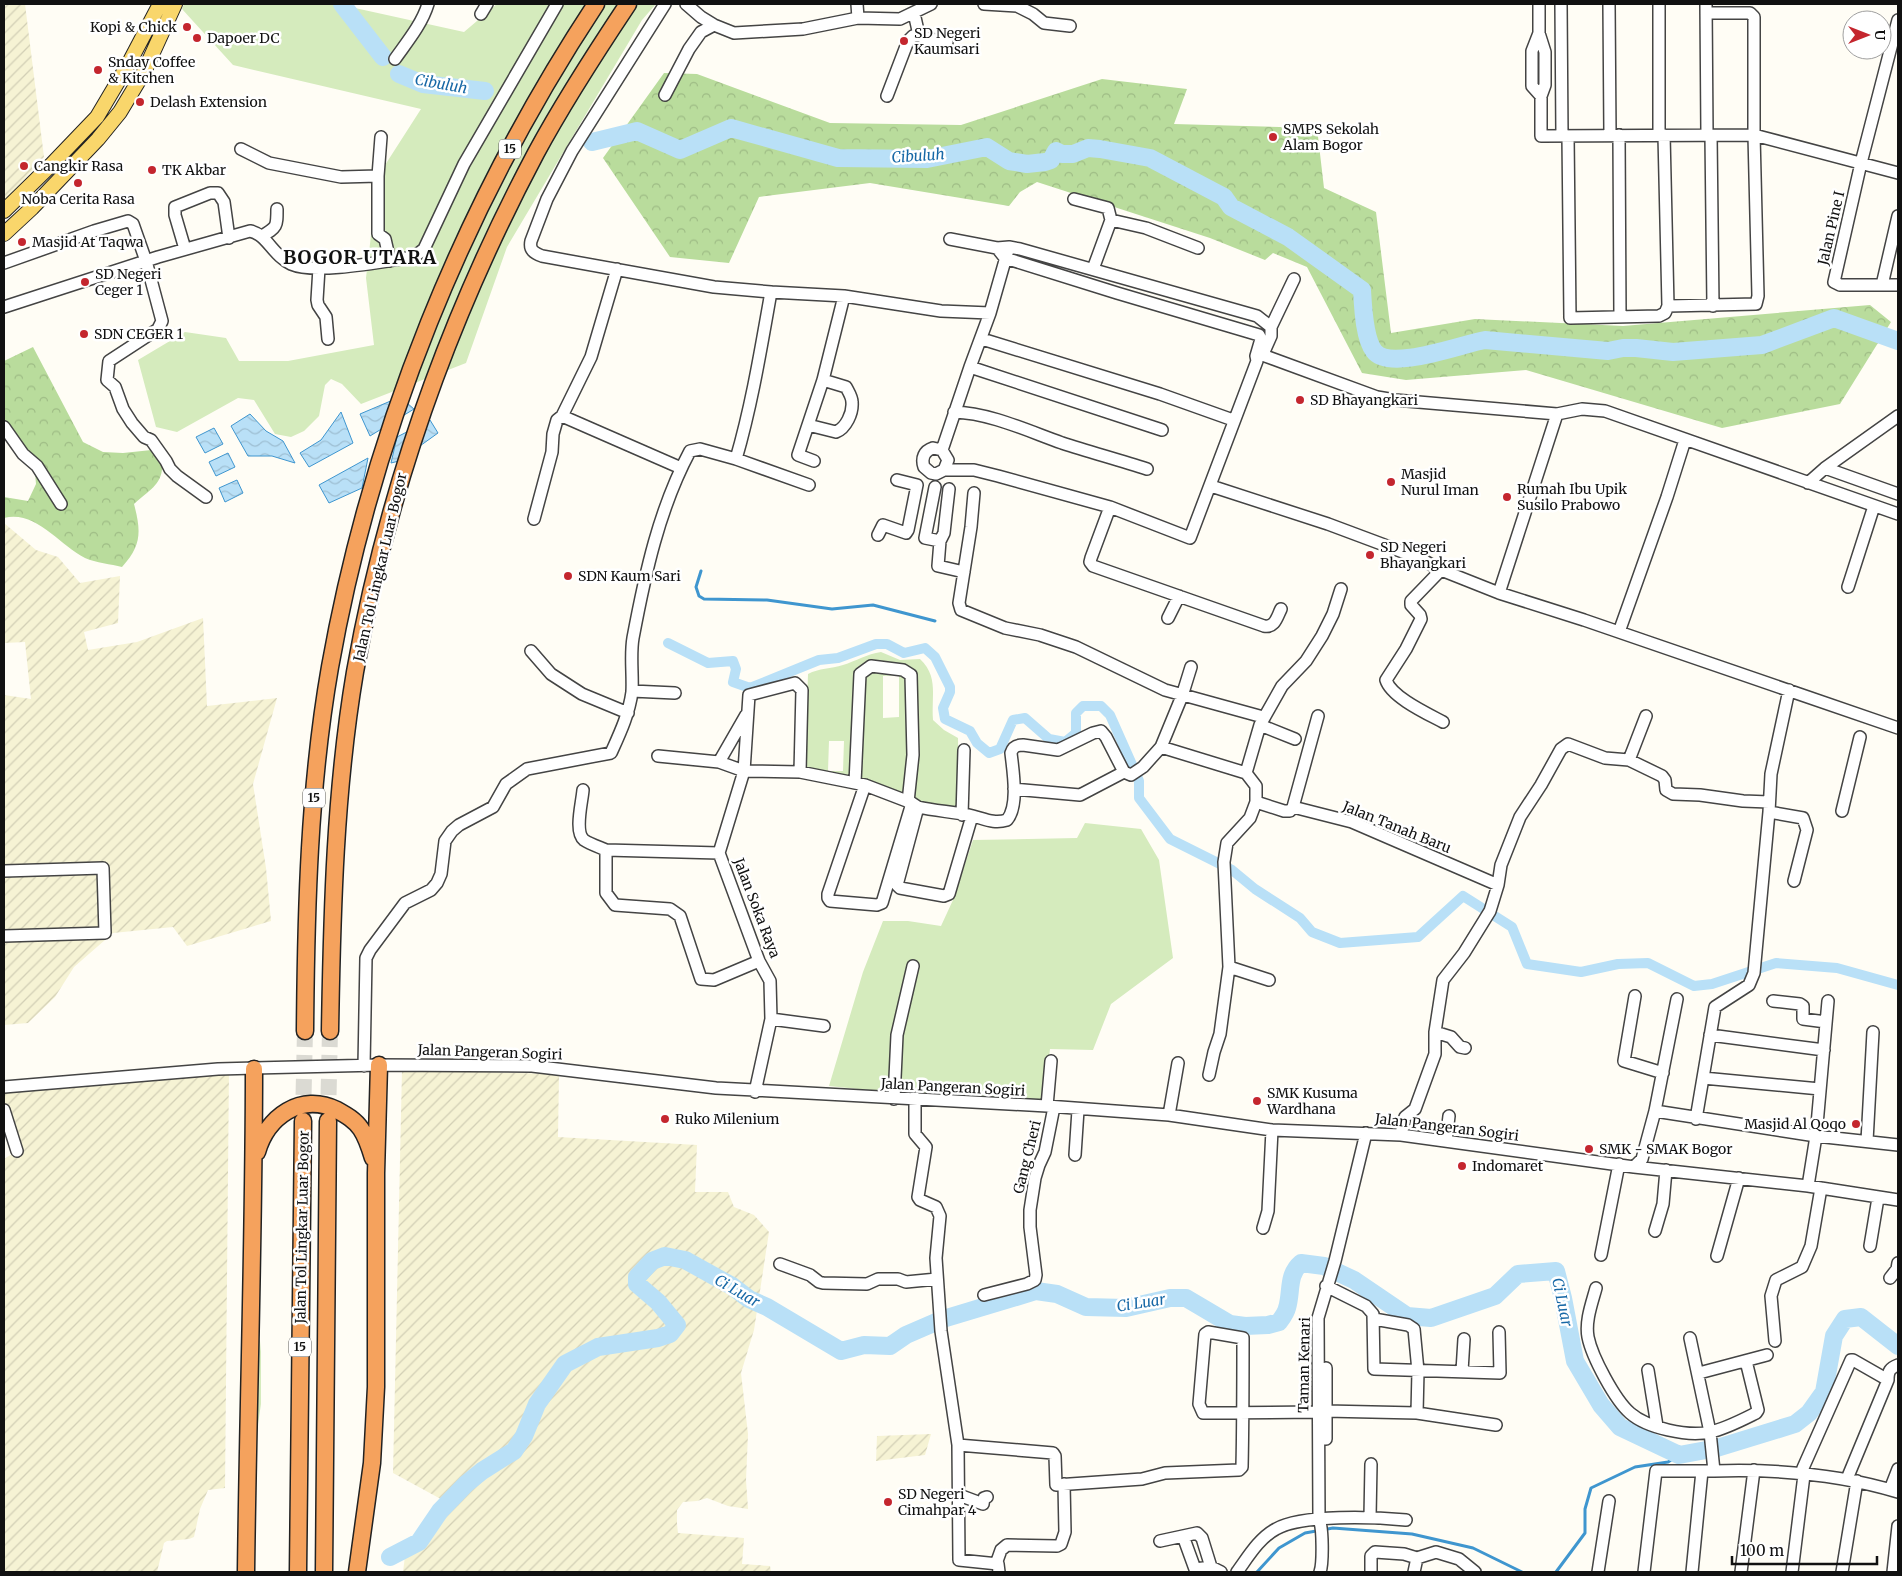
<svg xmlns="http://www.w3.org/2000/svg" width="1902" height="1576" font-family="Merriweather,serif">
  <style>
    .farmland { fill: url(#farmland-furrows) }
    .grass { fill: #d5ebbd; fill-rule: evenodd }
    .forest { fill: url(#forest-crowns) }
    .water { fill: url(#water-waves); stroke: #3f96cf }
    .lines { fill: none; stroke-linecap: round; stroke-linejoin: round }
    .stream { stroke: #3f96cf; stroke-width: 3 }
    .canal { stroke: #b9e0f7; stroke-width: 10 }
    .river { stroke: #b9e0f7; stroke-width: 18 }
    .highway-tunnel { stroke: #dbdad3; stroke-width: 16; stroke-dasharray: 16 8; stroke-linecap: butt }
    .minor-casing { stroke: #444; stroke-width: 14 }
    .major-casing { stroke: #222; stroke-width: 16 }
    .highway-casing { stroke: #222; stroke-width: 19 }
    .minor { stroke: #fff; stroke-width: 11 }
    .major { stroke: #f9d66b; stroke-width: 14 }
    .highway { stroke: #f5a25d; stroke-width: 16 }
    .poi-dot { fill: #c4262e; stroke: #fff; stroke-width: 2 }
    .labels { text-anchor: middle; stroke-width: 5; stroke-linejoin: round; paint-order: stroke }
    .shield { fill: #fff; stroke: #585858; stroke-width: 1 }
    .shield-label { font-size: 12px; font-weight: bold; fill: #111 }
    .poi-label { font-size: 14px; fill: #111; stroke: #fff; text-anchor: start }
    .street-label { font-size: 14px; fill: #111; stroke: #fff }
    .water-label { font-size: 15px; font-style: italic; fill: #1768a6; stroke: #fff }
    .district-label { font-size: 19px; font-weight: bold; letter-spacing: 1px; fill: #111; stroke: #fff }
  </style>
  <defs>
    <pattern id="farmland-furrows" width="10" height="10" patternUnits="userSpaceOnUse" patternTransform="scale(1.25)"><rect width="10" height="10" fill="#f6f3d4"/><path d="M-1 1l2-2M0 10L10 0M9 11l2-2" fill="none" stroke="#d2cfb5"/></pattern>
    <pattern id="forest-crowns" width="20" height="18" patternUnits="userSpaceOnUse" patternTransform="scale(1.25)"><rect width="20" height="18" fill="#b9dc9c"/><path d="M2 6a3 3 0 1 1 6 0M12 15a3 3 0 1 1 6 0" fill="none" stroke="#9ebc85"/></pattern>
    <pattern id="water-waves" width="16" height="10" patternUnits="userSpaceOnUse" patternTransform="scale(1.25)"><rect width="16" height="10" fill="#b9e0f7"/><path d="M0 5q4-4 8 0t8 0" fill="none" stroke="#9ebfd3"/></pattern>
  </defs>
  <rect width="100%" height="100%" fill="#fffdf5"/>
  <path class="farmland" d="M4,4H25L44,157L4,202Z
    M4,523L36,550L58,557L80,583L120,576L118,623L84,632L88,650L137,642L203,618L207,706L277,698L253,784L266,868L271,921L187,946L173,927L113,933L74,967L55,997L28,1023L4,1025V695L31,699L25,642L4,643Z
    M229,1069L225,1488L208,1490L200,1509L194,1537L189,1539L167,1541L164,1543L157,1572H4V1159L17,1151L4,1111V1087Z
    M402,1070L559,1074L558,1137L697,1145L695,1192H728L734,1207L754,1215L769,1232L754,1330L741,1373L748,1434L746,1480L748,1509L728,1506L707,1498L697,1501L683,1502L677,1510V1524L678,1533L744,1538L742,1564L770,1566L771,1572H403L405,1556L418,1547L450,1504L393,1473Z
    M931,1434L925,1455L876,1461L877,1436Z"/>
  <path class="grass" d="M184,4H352L355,8L464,32L497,4H656L642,20L507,247L466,363L361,404L342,384L331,379L325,385L319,416L304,431L291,437L275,434L254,400L238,398L177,432L156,427L138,360L185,332L226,338L239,361H288L374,345L366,278L378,176L421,109L233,65L182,9Z
    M881,652L900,660L920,659C939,677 931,696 933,720L944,730L958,738L959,806L955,813L807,768L805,764L808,674C819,668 831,669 843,665C856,661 867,654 881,652ZM899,675V717L883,718V676ZM829,741H844L843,771H828Z
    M1085,823L1141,829L1159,860L1173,958L1111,1004L1093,1050L1050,1049L1043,1108L829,1086L863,972L883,921H908L941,926L953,900L973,840L1077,838Z
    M249,1318L260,1341L261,1352V1404L258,1424L247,1438Z"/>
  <path class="forest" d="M664,73L697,74L830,123L961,125L1102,79L1187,89L1174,124L1317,128L1324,188L1376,212L1391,333L1475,319L1623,326L1870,305L1891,322L1840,404L1722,428L1526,370L1406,380L1362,373L1307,267L1273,253L1265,260L1210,238L1037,182L1020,192L1009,206L870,183L759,197L729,263L670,257L603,158Z
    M33,347L83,442L103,452L123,453L161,449C166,482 157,484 134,504C141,531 142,545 122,567C111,564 96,563 85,558C59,545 36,510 4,518V497L28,501L36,484L35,472L4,431V361Z"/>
  <path class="water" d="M400,397L414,409L370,436L360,414Z
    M341,412L353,443L309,467L300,453L321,440Z
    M250,414L266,431L283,441L295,463L272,456H248L231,426Z
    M430,420L438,433L399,461L391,463L397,437Z
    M214,428L223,444L205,453L196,437Z
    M228,453L235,467L216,476L209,462Z
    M368,458L362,488L329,503L319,485Z
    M237,480L243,493L225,502L219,488Z"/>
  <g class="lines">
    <path class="stream" d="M701,571L696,587L699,596L704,599L767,600L832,609L873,605L935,621
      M1257,1572L1279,1548L1305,1533L1333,1528L1412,1534L1473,1548L1522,1572
      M1556,1572L1585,1533V1509L1591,1488L1635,1467L1668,1462L1679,1455"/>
    <path class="canal" d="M668,643L708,663L733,661L736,669L733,682L750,688L819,660L838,658L876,644H887L904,653L925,648L935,657L950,687V692L943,708L945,719L970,731L977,743L989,753L1000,749L1013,720L1025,718L1049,739L1065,742L1076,733V713L1083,706H1101L1110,715L1134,769L1139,781V798L1170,839L1232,870L1255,889L1300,918L1312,932L1340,943L1418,937L1463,896L1512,927L1527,964L1581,972L1618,964L1648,963L1694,986L1712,984L1776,963L1837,968L1898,985"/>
    <path class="river" d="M342,4L383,57
      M399,74L423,84L485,91
      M592,142L637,131L680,150L731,128L838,158L927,159L987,147L1009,161L1027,164L1045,162L1051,160L1056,151L1062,154H1073L1088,148L1100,149L1150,158L1224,197L1231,207L1288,237L1362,290C1363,306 1364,338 1374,351C1389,372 1462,344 1485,340L1608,351L1623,348H1636L1673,352L1762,345L1834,318L1898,341
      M390,1557L419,1542L440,1511L466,1484L482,1471L514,1451L524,1436L537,1404L565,1364L598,1347L658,1338L670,1334L677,1325L658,1302L637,1284V1277L652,1261L665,1256L685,1260L732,1286L749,1299L767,1307L841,1351L864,1345L890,1346L906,1335L943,1319L1036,1291L1057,1294L1086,1307L1126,1308L1170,1298H1186L1230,1324L1245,1326L1268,1325L1279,1322C1282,1318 1286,1313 1287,1308C1292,1292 1287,1275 1301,1263L1324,1266L1354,1280L1407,1316L1431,1318L1495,1296L1518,1274L1556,1271L1563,1298L1575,1361L1601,1405L1620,1427L1679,1455L1717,1448L1795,1424L1809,1413L1824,1392L1834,1336L1845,1319L1861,1317L1898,1346"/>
    <path class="highway-tunnel" d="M303,1119L305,1031
      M328,1119L330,1031"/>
    <defs>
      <path id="minor" d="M665,4L572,151L547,199L531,241C529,250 534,253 542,256L714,287L771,292L844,296L941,311L990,313
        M686,4L701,17L714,25L734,33L803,29L858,18L900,19L931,4
        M857,4L858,18
        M984,4L1017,6V4
        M1539,4V33L1545,52V85L1541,96V136L1754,135L1898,173
        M1561,4L1562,136
        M1609,4L1610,135
        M1659,4V135
        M1706,4L1707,135
        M1017,6L1033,14L1044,23L1070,26
        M914,13L919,35L924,38L947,42
        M481,14L487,4
        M1898,20L1861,163L1834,282L1840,285H1898
        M1539,33L1532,51V86L1541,96
        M395,59C407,42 422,24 428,4
        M665,95L689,49L701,32L714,25
        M887,96L908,41L913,36L919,35
        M1619,135L1620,317
        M1664,135L1668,306
        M1711,135L1713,306
        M1568,136L1570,318L1659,316L1665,313L1668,306L1756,304L1758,296L1754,135V17L1750,13H1706
        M381,137L378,176V234L385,239L390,261
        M241,149L269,163L341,177L378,176
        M1074,199L1108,208L1111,220L1093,269
        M1111,220L1146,228L1198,248
        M262,236C277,227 277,227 277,209
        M950,239L997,248L1009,247L1020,249L1257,316L1271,327V336L1263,354
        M185,249L175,215V207L210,193H218L224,202L229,238
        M4,263L94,231L128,221L133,224L146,261L162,321L158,329L109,361L107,380L115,387L123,409L132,423L144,437L151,440L166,461L170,469L177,476L206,497
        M319,268L317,300L318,305L326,317L328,339
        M1882,285L1898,216
        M4,307L158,257L250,231C267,234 273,256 291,264C316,275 385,261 414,257L424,249L464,164L557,4
        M1271,327L1294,279
        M982,339L1160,394L1233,420
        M1257,353L1377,397L1395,400L1557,414L1582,409L1605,411L1898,514
        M970,367L1162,430
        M954,412C990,413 1028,431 1062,443C1090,452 1119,460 1147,469
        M562,416L681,468
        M808,425L836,432C846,428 853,413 852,402C852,397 848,391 846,387L823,380
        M4,427L23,454L37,466L61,504
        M942,450L970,367L990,313L1008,250
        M736,459C752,404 761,348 771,292
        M814,461L798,455L823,380L844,296
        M1825,468L1898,494
        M944,470L948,460L942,450L933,448C924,451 921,458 924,467L931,473L936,474L944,470H974L998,476L1110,507L1190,538L1257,361L1256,356L1261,339L1259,335L1117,293L1005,258L997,248
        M1808,483L1825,468L1898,416
        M1211,486L1328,524L1419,558L1441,570L1499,593L1584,620L1898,728
        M935,487L925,538L940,541
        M949,489L946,515L944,533L940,541L938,566L964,572
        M974,493L971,527L959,603L961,610L1005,628L1040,635L1076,647L1165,690L1263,717
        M1110,507L1091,558L1090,562L1093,566L1264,626C1275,628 1277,617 1281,609
        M534,519L552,452L553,434L557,420L562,416L591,357L617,269
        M878,535L883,525L906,533L908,530L917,485L897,480
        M1441,570L1411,601V605L1420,615L1421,619L1406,649L1386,680C1391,697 1428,714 1443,722
        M1848,587L1874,506
        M1499,593L1557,414
        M1168,618L1179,596
        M1619,632L1667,497L1685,440
        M531,651L551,674L582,694L628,713
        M632,691L675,693
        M1260,725L1282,686L1306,661L1322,636L1333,614L1341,589
        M1161,747L1246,773L1256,786V802L1250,818L1227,843L1224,862L1229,967L1220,1034L1214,1052L1209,1075
        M658,756L719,762L744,771L800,772L865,785L912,803L918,807C936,811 956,812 973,816C985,819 994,824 1007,820C1019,806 1013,771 1011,753C1013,746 1017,745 1023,745L1058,750L1093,733L1101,731L1106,737L1124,772L1131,775L1143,767L1161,747L1182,696L1191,667
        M1629,760L1646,716
        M719,762L746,715
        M1246,773L1260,725L1295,739
        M855,783L860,674L871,666L903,670L911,675L913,755L908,802
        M865,785L828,894V898L830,901L877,905L882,903L912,803
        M1014,789L1080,795L1124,772
        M583,790C582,803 574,832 584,840C590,844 599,847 606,850L719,853
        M1256,802L1284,811H1290L1293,807L1352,822L1498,885
        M918,807L897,885L900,888L944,896L949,894L972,816
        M1293,807L1318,716
        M1842,811L1860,737
        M1769,812L1803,818L1807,830L1794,881
        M962,815L964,750
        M606,850V893L615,905L670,909L680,916L701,979L714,980L759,961
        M4,871L103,868L105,933L4,936
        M1229,967L1269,980
        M1635,996L1624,1061L1663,1073
        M1773,1001L1800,1004L1803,1006V1019L1826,1022
        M771,1019L824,1026
        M1435,1032L1451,1037L1460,1047L1465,1048
        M1710,1035L1824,1050
        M364,1066L366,958L370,950L405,903L431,890L437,883L441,874L445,841L452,831L459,825L493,807L506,784L527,769L611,753C620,733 629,714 632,692C633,674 630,655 633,638C645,574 659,509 690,451L700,449L736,459L809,485
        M1703,1078L1820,1089
        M4,1087L218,1069L379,1065L532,1066L716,1088L1047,1106L1169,1115L1272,1130L1401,1135L1634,1167L1808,1186L1898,1200
        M755,1092L771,1019L770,981L759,961L719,853L744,771L749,695L795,683L802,690L800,772
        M915,1098V1134L926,1147L918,1197L920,1200L936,1207L940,1216L936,1258L941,1331L958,1445L959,1560L998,1564L999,1572
        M894,1099L897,1035L913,966
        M1047,1106L1051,1061
        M4,1110L17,1151
        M1655,1111L1816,1136L1898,1145
        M1169,1115L1178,1063
        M1696,1119L1715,1007L1749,985L1754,973L1769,812L1771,774L1789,690
        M1401,1135L1405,1117L1415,1109L1435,1054V1032L1443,980L1464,953L1490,911L1498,885L1501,865L1520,817L1541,785L1561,749L1568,744L1605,758L1629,760L1662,776L1665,780L1666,790L1673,794L1700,795L1743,801L1769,802
        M1446,1141L1449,1116
        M1867,1141L1873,1032
        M1075,1155L1078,1110
        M1634,1167L1642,1159L1655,1111L1677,999
        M1808,1186L1816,1136L1828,1001
        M1263,1228L1268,1211L1272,1130
        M1655,1231L1663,1204L1666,1170
        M1870,1246L1878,1198
        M1601,1255L1619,1164
        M1717,1256L1739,1178
        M780,1264L810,1275L819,1282L823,1283L867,1284L878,1279H898L906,1282L937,1279
        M1890,1278L1897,1269L1898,1263
        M1326,1286L1366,1306L1373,1314L1374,1369L1500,1373L1499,1332
        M1596,1288C1592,1303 1585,1321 1588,1337C1592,1357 1615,1400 1630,1413C1647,1428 1688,1437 1710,1432C1725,1429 1742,1420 1756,1413L1758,1410L1746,1361
        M984,1295L1027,1284L1035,1280L1036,1275L1030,1227V1210L1035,1178L1039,1165L1045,1152L1054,1107
        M1775,1341L1771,1296L1776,1280L1802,1267L1811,1246L1821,1188
        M1648,1370L1657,1426
        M1462,1371L1464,1339
        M1699,1373L1767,1355
        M1326,1411L1417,1413L1418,1371L1414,1329L1408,1325L1374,1319
        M1417,1413L1496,1425
        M1326,1439V1368
        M958,1445L1053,1453L1055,1456L1056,1485L1142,1479L1165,1473L1239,1470L1242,1467C1243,1424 1243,1381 1243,1338L1208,1332L1205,1334L1199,1404L1203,1413L1318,1412
        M1803,1468L1851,1360H1853L1888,1380C1888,1371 1890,1368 1898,1365
        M1714,1471C1776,1469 1839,1474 1898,1492
        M1849,1474L1888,1380
        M1891,1487L1898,1469
        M959,1495L983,1504L984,1498L987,1497
        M1370,1517L1371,1464
        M1183,1536L1195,1569L1211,1567L1221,1572
        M1160,1541L1197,1533L1202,1538L1211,1567
        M996,1564L1001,1550L1007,1545L1057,1546L1061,1544L1065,1532L1064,1484
        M1237,1572C1248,1557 1259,1538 1276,1529C1302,1514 1375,1517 1406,1520
        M1320,1572C1323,1564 1323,1527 1319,1520L1318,1318L1335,1261L1366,1133
        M1371,1572V1556L1375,1552L1404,1554L1417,1558
        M1414,1572L1417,1558L1436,1552L1459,1559L1475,1572
        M1598,1572L1609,1501
        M1644,1572L1656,1471H1714L1710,1432L1690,1338
        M1692,1572L1702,1471
        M1741,1572L1754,1470
        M1792,1572L1804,1475
        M1842,1572L1857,1481
        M1893,1572L1898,1526"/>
      <path id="major" d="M4,211L51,165L97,117L129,63L160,4
        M4,234L32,208L98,139L120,112L144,72L175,4"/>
      <path id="highway" d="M305,1031C306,909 309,787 330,667C372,431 464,204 596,4
        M330,1031C332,911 335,790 355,672C387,491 450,315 536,153C564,101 596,52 628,4
        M257,1152C267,1117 301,1092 337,1110C346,1115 355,1120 361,1129C367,1138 370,1148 373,1158
        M246,1572C248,1404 254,1236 254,1069
        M298,1572L303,1121
        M324,1572L328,1121
        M357,1572L372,1463L376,1387V1173L379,1065"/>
    </defs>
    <use href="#minor" class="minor-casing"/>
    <use href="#major" class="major-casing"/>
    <use href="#highway" class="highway-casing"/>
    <use href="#minor" class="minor"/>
    <use href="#major" class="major"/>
    <use href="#highway" class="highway"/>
  </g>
  <g class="poi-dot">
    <circle cx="187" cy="27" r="5"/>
    <circle cx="197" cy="38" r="5"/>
    <circle cx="904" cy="41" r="5"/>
    <circle cx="98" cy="70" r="5"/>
    <circle cx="140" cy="102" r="5"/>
    <circle cx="1273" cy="137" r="5"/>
    <circle cx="24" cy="166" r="5"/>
    <circle cx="152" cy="170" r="5"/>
    <circle cx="78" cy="183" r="5"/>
    <circle cx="22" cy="242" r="5"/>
    <circle cx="85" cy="282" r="5"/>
    <circle cx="84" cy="334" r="5"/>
    <circle cx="1300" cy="400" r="5"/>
    <circle cx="1391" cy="482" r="5"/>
    <circle cx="1507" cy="497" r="5"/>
    <circle cx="1370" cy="555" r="5"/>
    <circle cx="568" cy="576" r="5"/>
    <circle cx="1257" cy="1101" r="5"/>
    <circle cx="665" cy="1119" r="5"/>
    <circle cx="1856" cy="1124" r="5"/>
    <circle cx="1589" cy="1149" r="5"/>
    <circle cx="1462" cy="1166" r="5"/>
    <circle cx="888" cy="1502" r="5"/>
  </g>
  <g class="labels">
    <g class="shield">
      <rect x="499" y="139.5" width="22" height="19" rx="4"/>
      <rect x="303" y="788.5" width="22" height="19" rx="4"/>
      <rect x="289" y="1337.5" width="22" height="19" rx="4"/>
    </g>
    <g class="shield-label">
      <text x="510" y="153">15</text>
      <text x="314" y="802">15</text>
      <text x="300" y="1351">15</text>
    </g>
    <g class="poi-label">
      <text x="177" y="32" text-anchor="end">Kopi &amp; Chick</text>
      <text x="914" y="38">SD Negeri<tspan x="914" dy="16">Kaumsari</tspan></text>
      <text x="207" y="43">Dapoer DC</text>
      <text x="108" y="67">Snday Coffee<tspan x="108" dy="16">&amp; Kitchen</tspan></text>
      <text x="150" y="107">Delash Extension</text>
      <text x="1283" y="134">SMPS Sekolah<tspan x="1283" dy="16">Alam Bogor</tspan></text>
      <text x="34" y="171">Cangkir Rasa</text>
      <text x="162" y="175">TK Akbar</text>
      <text x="78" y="204" text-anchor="middle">Noba Cerita Rasa</text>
      <text x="32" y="247">Masjid At Taqwa</text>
      <text x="95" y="279">SD Negeri<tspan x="95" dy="16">Ceger 1</tspan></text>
      <text x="94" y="339">SDN CEGER 1</text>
      <text x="1310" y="405">SD Bhayangkari</text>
      <text x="1401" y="479">Masjid<tspan x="1401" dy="16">Nurul Iman</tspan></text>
      <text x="1517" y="494">Rumah Ibu Upik<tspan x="1517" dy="16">Susilo Prabowo</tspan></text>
      <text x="1380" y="552">SD Negeri<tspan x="1380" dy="16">Bhayangkari</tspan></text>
      <text x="578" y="581">SDN Kaum Sari</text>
      <text x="1267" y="1098">SMK Kusuma<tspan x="1267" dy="16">Wardhana</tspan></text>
      <text x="675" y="1124">Ruko Milenium</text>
      <text x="1846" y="1129" text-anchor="end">Masjid Al Qoqo</text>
      <text x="1599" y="1154">SMK - SMAK Bogor</text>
      <text x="1472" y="1171">Indomaret</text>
      <text x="898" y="1499">SD Negeri<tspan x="898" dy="16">Cimahpar 4</tspan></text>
    </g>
    <g class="street-label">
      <text transform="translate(1831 228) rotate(-77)" y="5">Jalan Pine I</text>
      <text transform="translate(380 567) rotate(-77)" y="5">Jalan Tol Lingkar Luar Bogor</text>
      <text transform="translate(1397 827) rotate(22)" y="5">Jalan Tanah Baru</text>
      <text transform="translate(757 908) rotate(69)" y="5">Jalan Soka Raya</text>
      <text transform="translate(490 1052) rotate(2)" y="5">Jalan Pangeran Sogiri</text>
      <text transform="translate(953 1087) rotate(3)" y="5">Jalan Pangeran Sogiri</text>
      <text transform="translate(1447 1127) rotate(7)" y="5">Jalan Pangeran Sogiri</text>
      <text transform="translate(1027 1157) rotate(-76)" y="5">Gang Cheri</text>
      <text transform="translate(302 1227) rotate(-89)" y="5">Jalan Tol Lingkar Luar Bogor</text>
      <text transform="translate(1304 1365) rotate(-89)" y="5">Taman Kenari</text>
    </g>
    <g class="water-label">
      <text transform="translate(441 84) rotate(10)" y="5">Cibuluh</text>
      <text transform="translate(918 156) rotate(-4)" y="5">Cibuluh</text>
      <text transform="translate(737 1291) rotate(30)" y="5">Ci Luar</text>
      <text transform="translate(1562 1302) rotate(78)" y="5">Ci Luar</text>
      <text transform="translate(1141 1303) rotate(-9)" y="5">Ci Luar</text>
    </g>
    <g class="district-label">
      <text x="360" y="264">BOGOR UTARA</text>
    </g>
  </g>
  <rect width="1902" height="1576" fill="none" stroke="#111111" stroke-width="10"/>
  <g transform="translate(1867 35) rotate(90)"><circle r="24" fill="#ffffff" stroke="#a0a0a0"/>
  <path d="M0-4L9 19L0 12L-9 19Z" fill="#c4262e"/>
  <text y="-8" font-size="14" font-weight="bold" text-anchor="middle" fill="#111111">U</text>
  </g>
  <path d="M1732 1556v8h145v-8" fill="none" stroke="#111111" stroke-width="2.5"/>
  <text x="1740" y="1556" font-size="15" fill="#111111" stroke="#ffffff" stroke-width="4" paint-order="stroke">100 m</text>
</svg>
